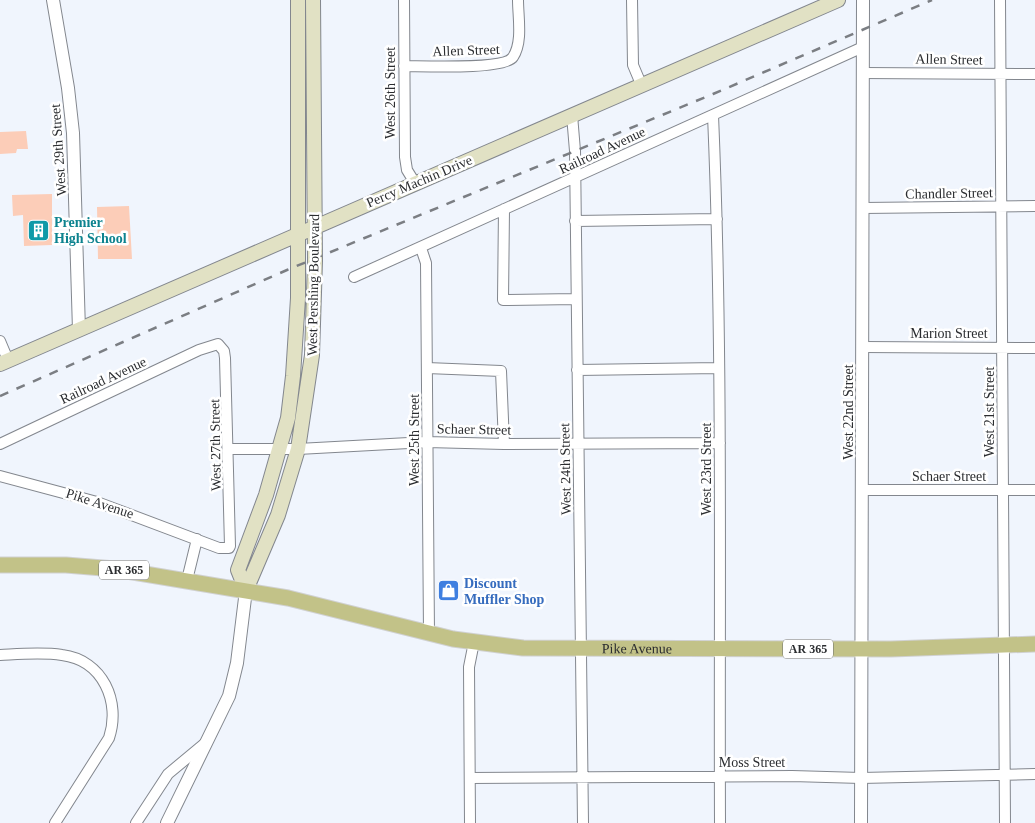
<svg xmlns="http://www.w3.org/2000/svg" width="1035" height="823" font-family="'Times New Roman',serif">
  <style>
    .building { fill: #fccdb8 }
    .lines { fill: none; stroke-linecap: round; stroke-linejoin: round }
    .minor-casing { stroke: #83878e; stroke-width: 12 }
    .tertiary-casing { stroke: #83878e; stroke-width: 14 }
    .secondary-casing { stroke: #83878e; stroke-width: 16 }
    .primary-casing { stroke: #d0d1d1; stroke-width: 17 }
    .minor { stroke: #fff; stroke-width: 10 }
    .tertiary { stroke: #fff; stroke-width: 12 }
    .secondary { stroke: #e1e1c4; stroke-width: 14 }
    .primary { stroke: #c2c288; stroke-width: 15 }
    .rail { stroke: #7b7e83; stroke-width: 2.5; stroke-dasharray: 9 9; stroke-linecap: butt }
    .labels { text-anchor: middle; stroke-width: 5; stroke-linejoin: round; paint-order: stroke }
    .shield { fill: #fff; stroke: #6b6c6e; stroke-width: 1 }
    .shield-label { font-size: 12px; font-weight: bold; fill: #2b2d30 }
    .street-label { font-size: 14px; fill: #2b2d30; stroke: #fff }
    .culture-label { font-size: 14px; font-weight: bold; fill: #0d838f; stroke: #fff; text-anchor: start }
    .shop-label { font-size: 14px; font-weight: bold; fill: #366cbe; stroke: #fff; text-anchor: start }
  </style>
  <rect width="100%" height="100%" fill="#f0f5fd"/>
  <path class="building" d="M26,131L28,149H17L16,153L0,154V132Z
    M52,194V245L24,246L23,215L13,216L12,195Z
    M129,206L132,259H98L97,207Z"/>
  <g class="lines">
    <defs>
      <path id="minor" d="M404,0L405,157L407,170L415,183
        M632,0L633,65L641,84
        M1000,0L1005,823
        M404,66C422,66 505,70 513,57C523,42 518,17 518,0
        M863,73L1035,74
        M572,115L575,151L583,823
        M713,115C723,351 719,587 720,823
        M863,208L1035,206
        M504,209L503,300L576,299
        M575,221L717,219
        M421,248L426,263L429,633
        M354,277L863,47
        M0,341L8,360
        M863,347L1035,348
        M427,368L501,371L504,444
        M577,370L719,368
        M0,444L199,350L218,344L224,351L225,358L230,546L229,548H219L97,502L0,476
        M228,449H298L427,442L504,444L720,443
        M863,490H1035
        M187,580L197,539
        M0,655C20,654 42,652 62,655C103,660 121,702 109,738L55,823
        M470,778L792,776L861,778L1035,774
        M136,823L168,774L204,744
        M470,823L469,667L474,642"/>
      <path id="tertiary" d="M53,0L68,88L73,133L79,330
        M167,823L229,696L237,663L246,590
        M861,823L863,0"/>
      <path id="secondary" d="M0,364L838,0
        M246,590L278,515L298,449L312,355L315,261L313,0
        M246,590L238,570L266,495L288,418L293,376L298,298V0"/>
      <g id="primary">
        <path id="s1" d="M0,565H66L115,569L288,598L453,639L523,648L891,649L1035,644"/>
      </g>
    </defs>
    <use href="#minor" class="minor-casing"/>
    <use href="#tertiary" class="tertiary-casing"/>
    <use href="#secondary" class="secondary-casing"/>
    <use href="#primary" class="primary-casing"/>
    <use href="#minor" class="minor"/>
    <use href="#tertiary" class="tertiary"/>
    <use href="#secondary" class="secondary"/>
    <use href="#primary" class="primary"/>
    <path class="rail" d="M0,396L287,270L713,94L932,0"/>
  </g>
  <defs>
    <symbol id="building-square" viewBox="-11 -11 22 22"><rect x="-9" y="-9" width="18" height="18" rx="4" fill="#0f9aa8" stroke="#fff"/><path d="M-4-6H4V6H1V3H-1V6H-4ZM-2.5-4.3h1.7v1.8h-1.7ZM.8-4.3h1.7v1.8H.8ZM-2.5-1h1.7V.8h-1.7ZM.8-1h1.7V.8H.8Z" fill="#fff"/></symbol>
    <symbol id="shop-square" viewBox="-11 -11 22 22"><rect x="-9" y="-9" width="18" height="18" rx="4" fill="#3f7fe0" stroke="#fff"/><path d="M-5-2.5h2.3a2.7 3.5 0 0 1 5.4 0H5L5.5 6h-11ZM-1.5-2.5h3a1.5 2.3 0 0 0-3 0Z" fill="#fff"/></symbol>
  </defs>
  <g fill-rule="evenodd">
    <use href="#building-square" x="26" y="218" width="25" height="25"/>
    <use href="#shop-square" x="436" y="578" width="25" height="25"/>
  </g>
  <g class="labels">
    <g class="shield">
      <rect x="99" y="560.5" width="50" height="19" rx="4"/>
      <rect x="783" y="639.5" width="50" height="19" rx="4"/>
    </g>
    <g class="shield-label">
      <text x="124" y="574">AR 365</text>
      <text x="808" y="653">AR 365</text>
    </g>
    <g class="street-label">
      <text transform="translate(466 50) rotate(-2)" y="5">Allen Street</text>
      <text transform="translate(949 59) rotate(1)" y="5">Allen Street</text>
      <text transform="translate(390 93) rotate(-90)" y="5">West 26th Street</text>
      <text transform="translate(58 150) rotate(-94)" y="5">West 29th Street</text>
      <text transform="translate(602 150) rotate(-25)" y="5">Railroad Avenue</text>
      <text transform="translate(419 181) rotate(-23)" y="5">Percy Machin Drive</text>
      <text transform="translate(949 193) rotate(-1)" y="5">Chandler Street</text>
      <text transform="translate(313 285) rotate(-89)" y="5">West Pershing Boulevard</text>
      <text x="949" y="338">Marion Street</text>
      <text transform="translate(103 380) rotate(-25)" y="5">Railroad Avenue</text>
      <text transform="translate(848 412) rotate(-90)" y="5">West 22nd Street</text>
      <text transform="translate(989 412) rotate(-90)" y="5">West 21st Street</text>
      <text transform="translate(474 429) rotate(1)" y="5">Schaer Street</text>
      <text transform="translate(414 440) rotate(-90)" y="5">West 25th Street</text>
      <text transform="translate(215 445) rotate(-91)" y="5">West 27th Street</text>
      <text transform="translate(565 469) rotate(-91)" y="5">West 24th Street</text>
      <text transform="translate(706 469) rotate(-90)" y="5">West 23rd Street</text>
      <text x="949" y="481">Schaer Street</text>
      <text transform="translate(100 503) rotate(18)" y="5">Pike Avenue</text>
      <text dy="5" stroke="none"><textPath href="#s1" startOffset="645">Pike Avenue</textPath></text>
      <text x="752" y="767">Moss Street</text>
    </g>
    <g class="culture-label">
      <text x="54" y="227">Premier<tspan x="54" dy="16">High School</tspan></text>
    </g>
    <g class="shop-label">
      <text x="464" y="588">Discount<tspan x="464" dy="16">Muffler Shop</tspan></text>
    </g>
  </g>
</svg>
